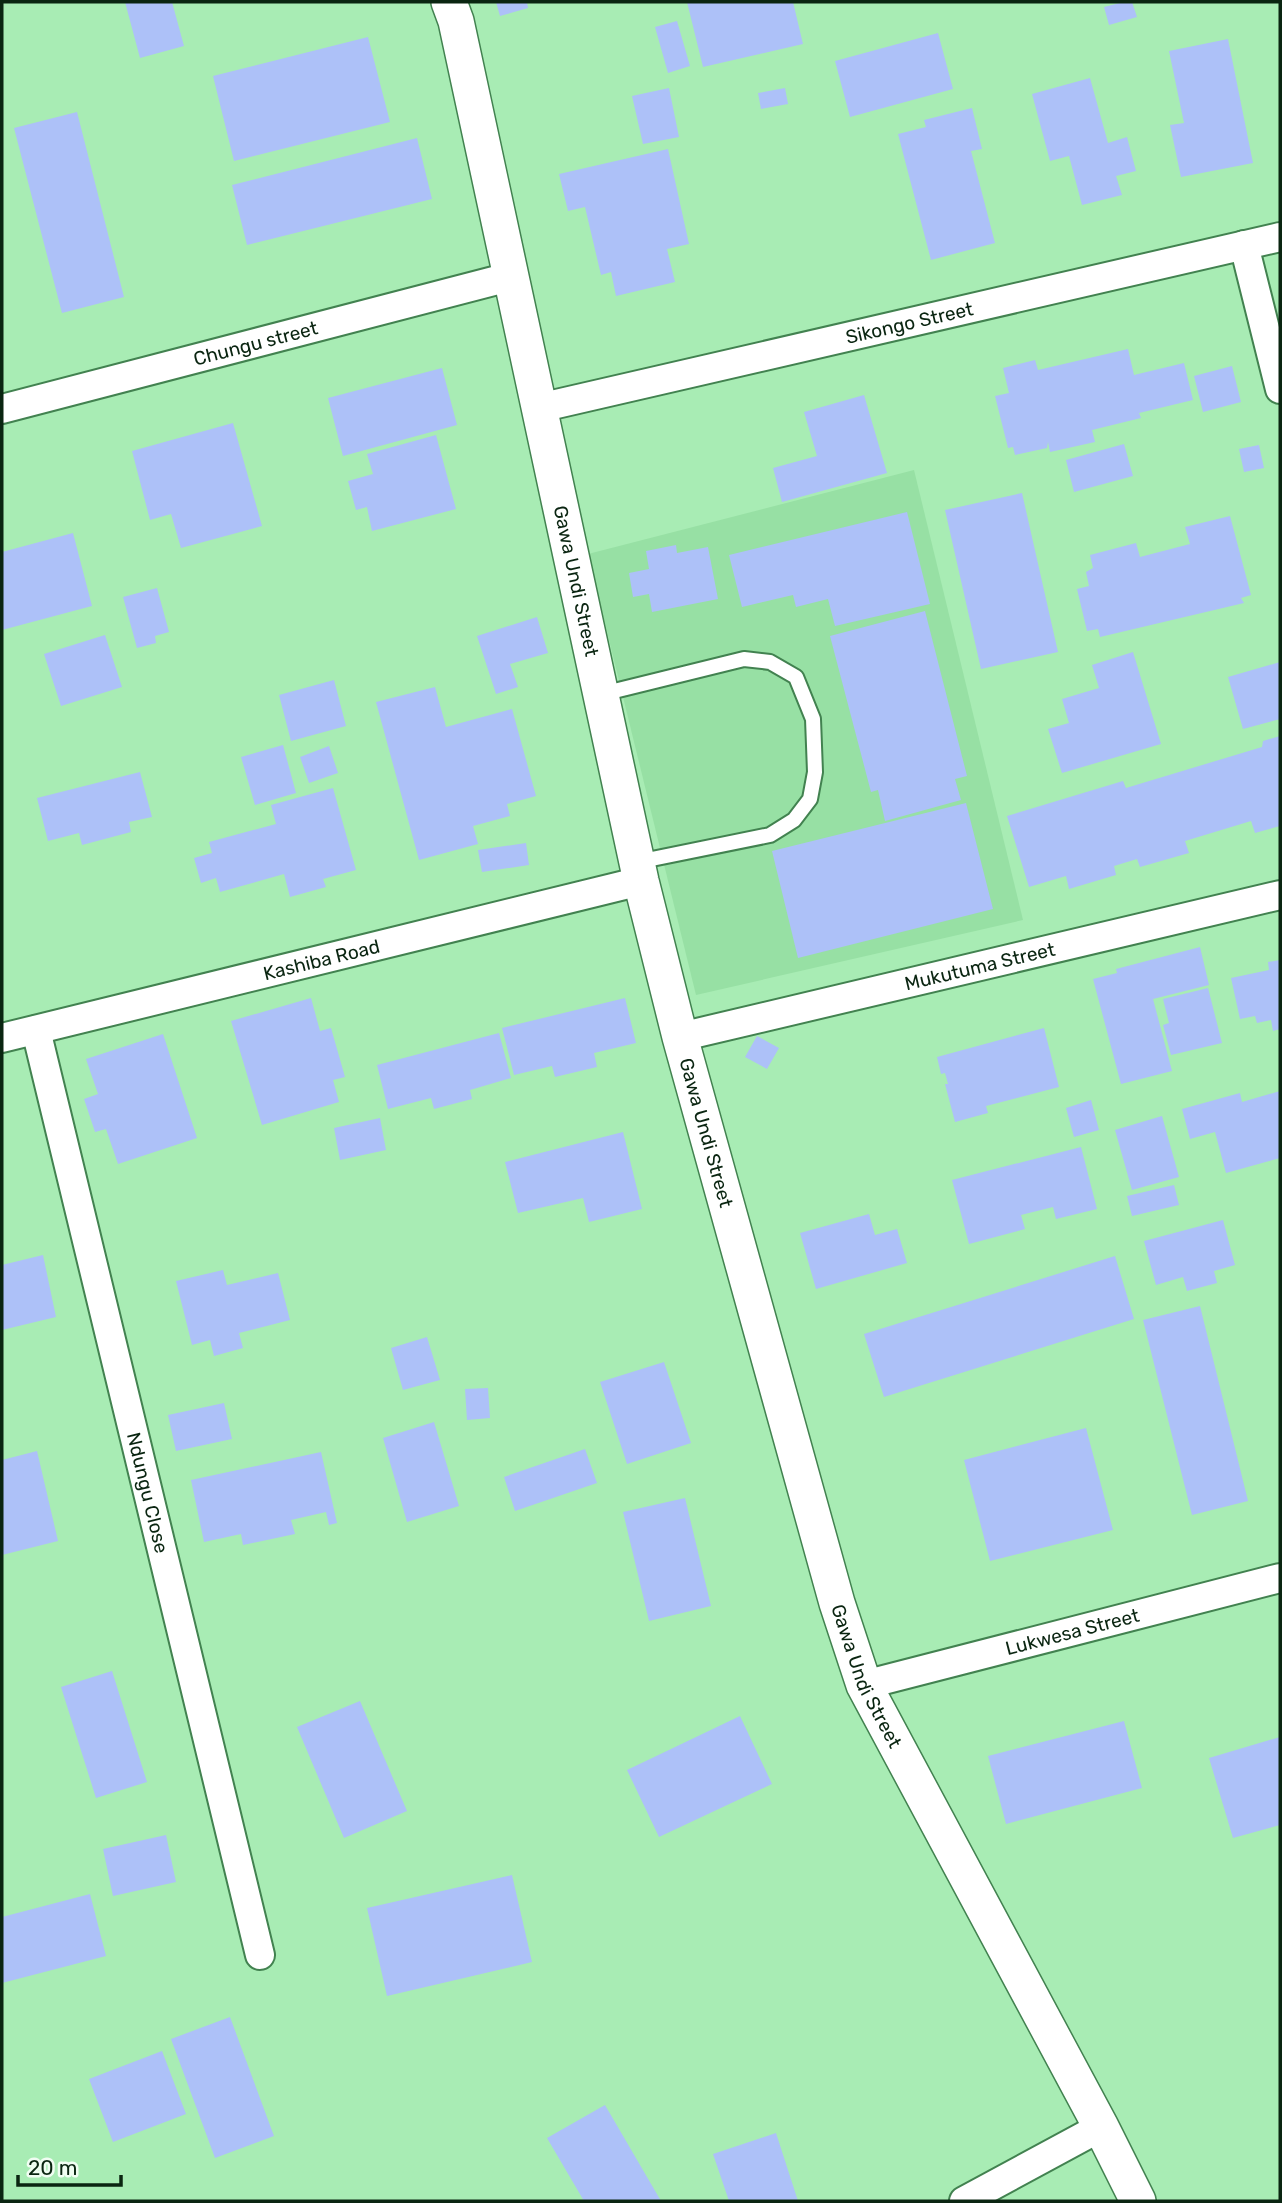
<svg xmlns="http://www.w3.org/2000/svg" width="1282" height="2203" font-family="Rubik,sans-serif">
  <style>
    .built { fill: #97e0a4 }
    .building { fill: #adc1f8 }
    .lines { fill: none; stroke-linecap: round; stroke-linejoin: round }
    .service-casing { stroke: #428250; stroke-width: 18 }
    .minor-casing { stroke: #428250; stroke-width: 32 }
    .tertiary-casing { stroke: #428250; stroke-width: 38 }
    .service { stroke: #fff; stroke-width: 14 }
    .minor { stroke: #fff; stroke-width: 28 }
    .tertiary { stroke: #fff; stroke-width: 35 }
    .labels { text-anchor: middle; stroke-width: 7; stroke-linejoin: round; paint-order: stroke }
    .street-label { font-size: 19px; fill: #0a2511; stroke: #f0fdf2 }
  </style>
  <rect width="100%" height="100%" fill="#a8ecb4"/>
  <path class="built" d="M914,470L1023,920L696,995L588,554Z"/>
  <path class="building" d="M125,2H172L184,46L140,58Z
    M496,2H527L528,8L500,16Z
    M687,2H793L803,44L703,67Z
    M1124,2H1132L1137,17L1109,25L1104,7Z
    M677,21L690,66L668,73L655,27Z
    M938,33L953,89L850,117L835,61Z
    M368,37L390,122L234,161L213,76Z
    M1228,39L1253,163L1181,177L1170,125L1184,123L1169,51Z
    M1090,78L1108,143L1127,137L1136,171L1116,176L1122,195L1082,205L1069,156L1050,161L1032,94Z
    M669,88L679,137L643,144L632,96Z
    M785,88L788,104L761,109L758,93Z
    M972,108L982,149L971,151L995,243L931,260L898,134L926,127L924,120Z
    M77,112L124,297L62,313L14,128Z
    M417,138L432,199L247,245L232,185Z
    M668,149L689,244L667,249L675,282L616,296L611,272L601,275L585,207L568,211L559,174Z
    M1128,349L1134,375L1184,363L1193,400L1139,413L1141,418L1092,430L1095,442L1050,452L1048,442L1047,448L1015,455L1013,447L1008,448L995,396L1009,393L1003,368L1035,360L1038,370Z
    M1232,366L1241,402L1203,412L1194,376Z
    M442,368L457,425L343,456L328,398Z
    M864,395L887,473L782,502L773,468L817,456L804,412Z
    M233,423L262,526L181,548L171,514L150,520L132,451Z
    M436,435L456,509L372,531L367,507L356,510L348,481L373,474L367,454Z
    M1124,444L1133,476L1074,492L1066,460Z
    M1259,445L1264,468L1244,472L1239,449Z
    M1022,493L1058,652L981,669L945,510Z
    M907,512L930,604L835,626L828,599L796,607L793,595L742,607L729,555Z
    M1230,516L1251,595L1241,598L1244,603L1100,637L1098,629L1087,631L1077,589L1089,586L1086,572L1093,568L1090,555L1136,543L1140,557L1190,544L1185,527Z
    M73,533L92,606L2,630V552Z
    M676,545L677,553L708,547L718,599L652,612L649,594L633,597L629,573L649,569L646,551Z
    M157,588L169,632L155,636L156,643L137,648L123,597Z
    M925,611L967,776L955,779L961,800L885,821L878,790L871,792L830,636Z
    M537,617L548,653L510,664L518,687L496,694L477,636Z
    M105,635L122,687L61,706L44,654Z
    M1133,652L1161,744L1062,773L1048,729L1069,723L1062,699L1099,688L1092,665Z
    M1280,662V719L1243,729L1228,677Z
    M334,680L346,726L291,741L279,695Z
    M435,687L446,727L512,709L536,796L507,804L510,816L473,826L478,844L419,860L376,702Z
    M1280,736V826L1255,833L1251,821L1185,841L1189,853L1140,867L1137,859L1114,866L1116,875L1069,889L1066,876L1029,887L1007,816L1123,781L1126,788L1262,747L1263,741Z
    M283,745L296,793L255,805L241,757Z
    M329,746L338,773L309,783L300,757Z
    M140,772L152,817L129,822L131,832L82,845L79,833L48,841L37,798Z
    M333,788L356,870L323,879L326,887L290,897L284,874L220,892L216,878L201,883L194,858L212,853L209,842L276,824L271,805Z
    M966,803L993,909L798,958L772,851Z
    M526,843L529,865L482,872L478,850Z
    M1200,947L1209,985L1153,999L1172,1071L1121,1084L1093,979L1117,973L1116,969Z
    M1280,960V1029L1273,1031L1271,1020L1257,1023L1255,1016L1240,1019L1231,978L1269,970L1268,962Z
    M1208,988L1222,1043L1171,1055L1163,1025L1169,1023L1163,999Z
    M311,998L320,1031L331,1028L345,1077L333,1080L339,1102L262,1125L231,1021Z
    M625,998L636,1043L594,1053L597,1067L555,1077L552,1066L514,1075L502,1028Z
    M1044,1028L1059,1087L986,1106L988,1113L955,1122L945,1084H948L945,1073L941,1074L937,1057Z
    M499,1033L511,1078L470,1090L472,1099L434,1109L431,1098L388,1109L377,1065Z
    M163,1034L197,1138L118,1164L106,1129L95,1132L84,1099L98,1094L86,1059Z
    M757,1036L779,1048L767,1069L745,1057Z
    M1280,1091V1158L1226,1173L1215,1132L1190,1139L1182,1109L1240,1093L1242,1102Z
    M1091,1100L1099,1130L1074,1137L1066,1108Z
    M1162,1116L1179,1177L1132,1190L1115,1130Z
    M380,1118L386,1150L340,1160L334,1128Z
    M623,1132L642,1209L589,1222L583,1198L518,1213L505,1162Z
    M1081,1147L1097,1209L1056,1219L1053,1207L1021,1215L1025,1229L969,1244L952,1180Z
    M1174,1185L1179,1205L1132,1216L1127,1196Z
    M869,1214L875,1235L897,1229L907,1263L816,1289L800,1233Z
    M1223,1220L1235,1265L1214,1271L1217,1283L1187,1291L1183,1277L1156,1285L1144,1241Z
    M43,1255L56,1317L2,1330V1265Z
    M1115,1256L1134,1319L884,1397L864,1334Z
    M223,1270L227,1285L278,1273L290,1320L239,1333L243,1348L214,1356L210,1340L192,1345L176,1281Z
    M1200,1306L1248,1501L1192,1515L1143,1320Z
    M427,1337L440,1380L403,1390L391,1348Z
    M664,1362L691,1443L627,1464L600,1382Z
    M488,1388L490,1418L467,1420L465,1389Z
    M224,1403L232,1439L176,1451L168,1415Z
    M434,1422L459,1506L407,1522L383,1438Z
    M1086,1428L1113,1530L990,1561L964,1460Z
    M585,1449L597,1483L515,1511L504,1477Z
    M37,1451L58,1541L2,1555V1460Z
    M321,1452L337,1523L329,1525L326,1512L291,1520L295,1534L243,1545L241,1534L204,1542L191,1480Z
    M685,1498L711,1606L649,1621L623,1512Z
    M112,1671L147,1782L96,1798L61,1687Z
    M360,1701L407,1811L344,1838L297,1727Z
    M740,1716L772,1784L659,1837L627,1770Z
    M1124,1721L1142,1788L1006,1824L988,1756Z
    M1280,1737V1825L1233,1838L1209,1758Z
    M166,1835L176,1882L113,1896L103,1849Z
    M512,1875L532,1962L387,1996L367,1908Z
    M90,1894L106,1956L2,1983V1917Z
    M230,2017L274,2136L215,2158L171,2039Z
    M162,2051L186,2114L113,2142L89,2079Z
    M605,2105L661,2201H584L547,2138Z
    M776,2133L798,2201H729L713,2154Z"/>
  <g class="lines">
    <defs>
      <path id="service" d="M602,694L744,659L770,662L796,677L813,719L815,772L810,799L794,820L770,835L637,862"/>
      <g id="minor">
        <path d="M1244,245L1280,389"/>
        <path id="s1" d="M539,408L1280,237"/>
        <path id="s2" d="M2,409L509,277"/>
        <path id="s3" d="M36,1030L260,1955"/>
        <path id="s4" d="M680,1037L1280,895"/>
        <path id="s5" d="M2,1038L641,881"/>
        <path id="s6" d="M864,1685L1280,1578"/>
        <path d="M964,2201L1101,2127"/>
      </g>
      <g id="tertiary">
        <path id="s7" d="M449,2L456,21L641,881L680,1037L837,1603L864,1685L1101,2127L1138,2201"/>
      </g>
    </defs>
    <use href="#service" class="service-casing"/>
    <use href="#minor" class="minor-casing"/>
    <use href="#tertiary" class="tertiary-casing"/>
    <use href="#service" class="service"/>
    <use href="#minor" class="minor"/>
    <use href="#tertiary" class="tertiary"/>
  </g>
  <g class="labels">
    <g class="street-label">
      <text dy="7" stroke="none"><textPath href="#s1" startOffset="380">Sikongo Street</textPath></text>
      <text dy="7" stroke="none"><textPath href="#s2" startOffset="262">Chungu street</textPath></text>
      <text dy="7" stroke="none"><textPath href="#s7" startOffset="593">Gawa Undi Street</textPath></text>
      <text dy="7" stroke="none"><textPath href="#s5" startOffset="329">Kashiba Road</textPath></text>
      <text dy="7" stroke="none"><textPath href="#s4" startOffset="308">Mukutuma Street</textPath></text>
      <text dy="7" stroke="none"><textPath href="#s7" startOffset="1160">Gawa Undi Street</textPath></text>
      <text dy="7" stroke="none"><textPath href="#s3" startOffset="476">Ndungu Close</textPath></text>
      <text dy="7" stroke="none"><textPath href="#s6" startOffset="215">Lukwesa Street</textPath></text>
      <text dy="7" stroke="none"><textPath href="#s7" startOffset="1727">Gawa Undi Street</textPath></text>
    </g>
  </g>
  <rect width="1282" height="2203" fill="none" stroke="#0a2511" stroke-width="7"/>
  <path d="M18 2175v10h103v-10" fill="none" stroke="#0a2511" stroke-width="3.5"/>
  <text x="28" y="2175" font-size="21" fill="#0a2511" stroke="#f0fdf2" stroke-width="5" paint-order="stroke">20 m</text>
</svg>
